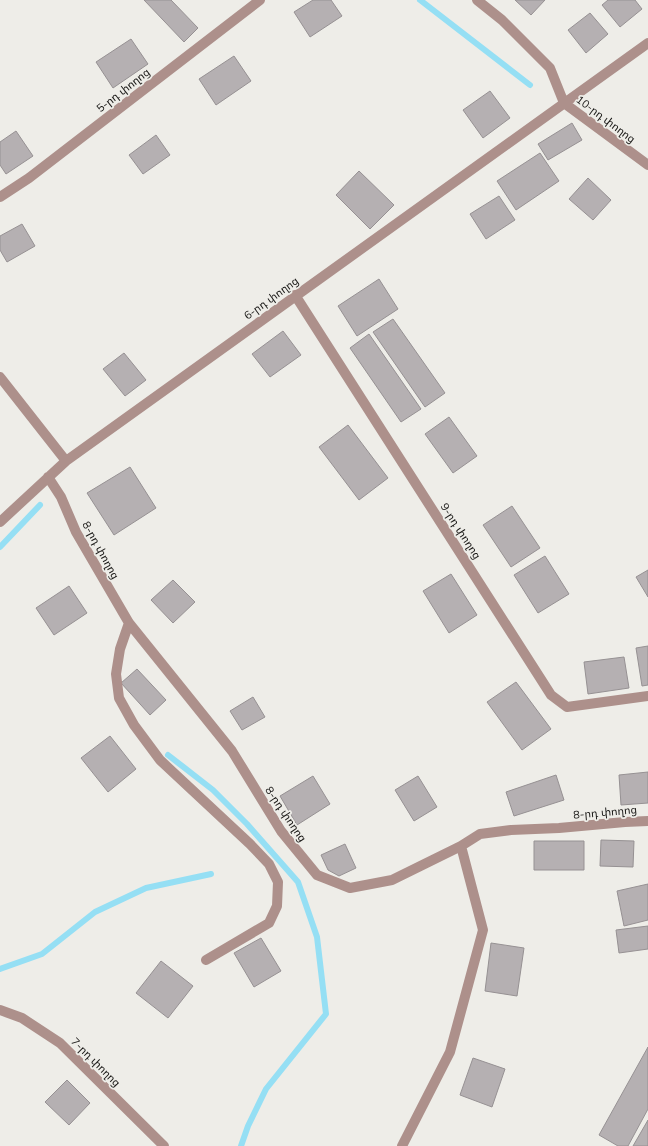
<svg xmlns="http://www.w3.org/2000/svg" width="648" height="1146" font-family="Mulish,'Noto Sans Armenian',sans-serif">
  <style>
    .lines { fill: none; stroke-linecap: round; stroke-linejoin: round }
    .stream { stroke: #95dff4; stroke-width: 6 }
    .building { fill: #b5b0b2; stroke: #969193 }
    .minor { stroke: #ad908b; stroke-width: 10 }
    .labels { text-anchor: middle; stroke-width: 3.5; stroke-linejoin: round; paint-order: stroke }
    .street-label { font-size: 11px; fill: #181715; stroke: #eeede8 }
  </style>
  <rect width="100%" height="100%" fill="#eeede8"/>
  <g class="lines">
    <path class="stream" d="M420,0L530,85
      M0,547L40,505
      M168,755L213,790L247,824L298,882L317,937L326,1014L266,1089L248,1126L241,1146
      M0,969L42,954L95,912L146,888L211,874"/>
  </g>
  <path class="building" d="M144,0H171L198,28L184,42Z
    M313,0H331L342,16L310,37L294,12Z
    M515,0H545L531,15Z
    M608,0H635L642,9L620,27L602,5Z
    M590,13L608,34L586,53L568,30Z
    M131,39L148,64L113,88L96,62Z
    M234,56L251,81L216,105L199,79Z
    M490,91L510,118L483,138L463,110Z
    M572,123L582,140L548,160L538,144Z
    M16,131L33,156L6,174L0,165V142Z
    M156,135L170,155L143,174L129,155Z
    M540,153L559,181L516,210L497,181Z
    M359,171L394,205L370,229L336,195Z
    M588,178L611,200L593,220L569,199Z
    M499,196L515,220L486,239L470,214Z
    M22,224L35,246L7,262L0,250V236Z
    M379,279L398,309L357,336L338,306Z
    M393,319L445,393L425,407L373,332Z
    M283,331L301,355L270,377L252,354Z
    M369,334L421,409L401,422L350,348Z
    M124,353L146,380L125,396L103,369Z
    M449,417L477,456L453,473L425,434Z
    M348,425L388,478L359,500L319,447Z
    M130,467L156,508L114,535L87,493Z
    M512,506L540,548L511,567L483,525Z
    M545,556L569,594L538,613L514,575Z
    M648,570V597L636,577Z
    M451,574L477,615L449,633L423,591Z
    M173,580L195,602L173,623L151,600Z
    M69,586L87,613L54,635L36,608Z
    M648,646V685L642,686L636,648Z
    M624,657L629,688L588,694L584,662Z
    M137,669L166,700L150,715L121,683Z
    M516,682L551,729L522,750L487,702Z
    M253,697L265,717L242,730L230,711Z
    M110,736L136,769L108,792L81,758Z
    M648,772V803L621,805L619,775Z
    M556,775L564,800L514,816L506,792Z
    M313,776L330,804L297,825L280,796Z
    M418,776L437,807L414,821L395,790Z
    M601,840L634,841L633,867L600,866Z
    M534,841H584V870H534Z
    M345,844L356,868L339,876L328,870L321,855Z
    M648,884V920L624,926L617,891Z
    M648,926V949L619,953L616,930Z
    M261,938L281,971L254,987L234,953Z
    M491,943L524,948L517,996L485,991Z
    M161,961L193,986L168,1018L136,993Z
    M648,1047V1109L628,1146H618L599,1135Z
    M473,1058L505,1069L492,1107L460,1095Z
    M67,1080L90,1103L69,1125L45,1102Z
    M648,1120V1146H633Z"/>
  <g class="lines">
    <path class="minor" d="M477,0L502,20L550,68L564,103L648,165
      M0,197L29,178L260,0
      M295,295L551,695L567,707L648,696
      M0,377L66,461
      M48,477L61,497L76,532L129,623L232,751L281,831L317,875L350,888L392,880L461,846L480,834L511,830L559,828L625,822L648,821
      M0,522L66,461L648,43
      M129,623L120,649L116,674L119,698L134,725L160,760L250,844L269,864L278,882L277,906L269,923L206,960
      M0,1010L22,1018L60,1043L164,1146
      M402,1146L450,1052L483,930L461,846"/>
  </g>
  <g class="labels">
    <g class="street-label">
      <text transform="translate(123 90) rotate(-38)" y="4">5-րդ փողոց</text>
      <text transform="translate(606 119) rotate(37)" y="4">10-րդ փողոց</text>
      <text transform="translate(271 298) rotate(-36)" y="4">6-րդ փողոց</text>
      <text transform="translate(461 531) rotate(57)" y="4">9-րդ փողոց</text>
      <text transform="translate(101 550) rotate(61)" y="4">8-րդ փողոց</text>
      <text transform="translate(605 812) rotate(-5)" y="4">8-րդ փողոց</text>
      <text transform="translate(286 814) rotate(56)" y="4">8-րդ փողոց</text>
      <text transform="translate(96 1062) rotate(45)" y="4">7-րդ փողոց</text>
    </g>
  </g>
</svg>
